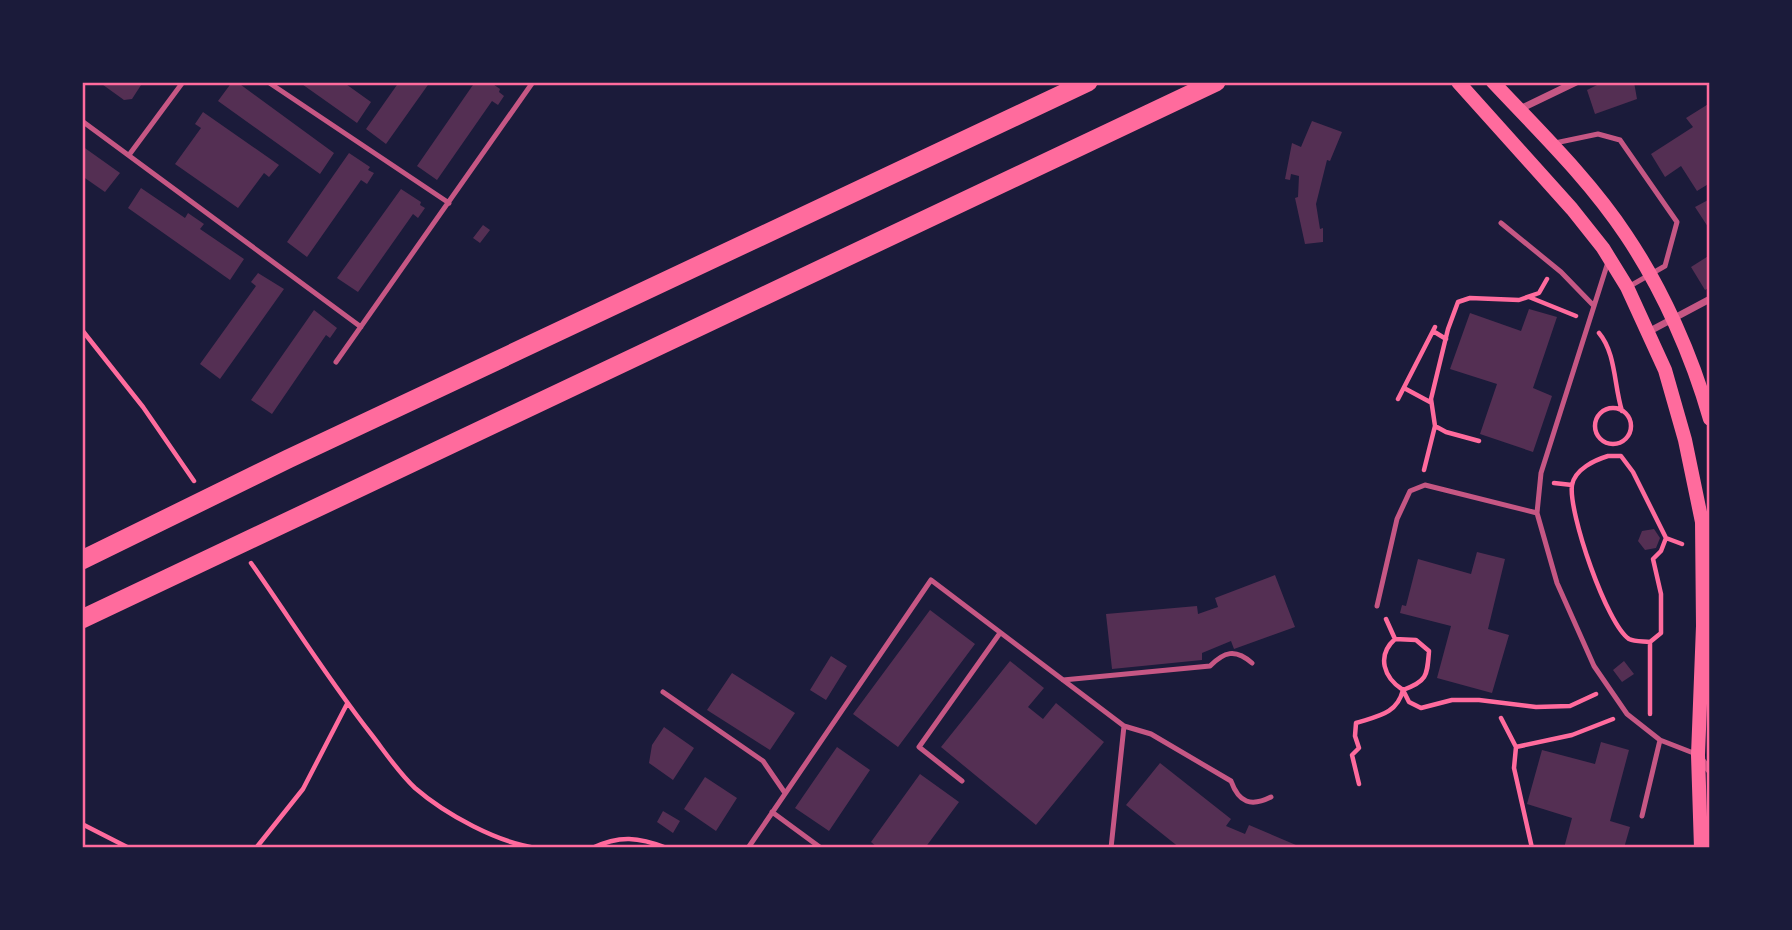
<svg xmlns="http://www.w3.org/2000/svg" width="1792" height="930" font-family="'Varela Round',sans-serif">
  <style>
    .building { fill: #542f53 }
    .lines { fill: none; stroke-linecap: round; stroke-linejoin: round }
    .path { stroke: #ff6b9d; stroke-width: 4.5 }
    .service { stroke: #c65784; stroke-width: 5 }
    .minor { stroke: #c65784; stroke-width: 7 }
    .secondary { stroke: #ff6b9d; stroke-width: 14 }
    .motorway { stroke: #ff6b9d; stroke-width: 19 }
    .neatline { fill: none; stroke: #ff6b9d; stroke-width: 2.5 }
  </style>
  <rect width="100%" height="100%" fill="#1b1b3a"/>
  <path class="building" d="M99,82H143L132,99L124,100Z
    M232,82H237L334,153L320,174L218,101Z
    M299,82H343L371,102L357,123Z
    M399,82H430L386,144L366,129Z
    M475,82H490L500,89L499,92L504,96L498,105L492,101L437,180L417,166Z
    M1603,82H1634L1637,99L1595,114L1587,90Z
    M1710,103V183L1697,191L1681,166L1665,177L1651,154L1693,127L1686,118Z
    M203,112L279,165L269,177L264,173L238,208L175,164L201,128L195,124Z
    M1312,121L1342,132L1330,161L1327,160L1316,204L1320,229L1323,228V242L1305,244L1295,198L1298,197L1299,176L1291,174L1290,180L1285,179L1292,143L1301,147Z
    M82,146L120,173L105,192L82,176Z
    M349,153L370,167L368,170L374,173L367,184L361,180L307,257L287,242Z
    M141,188L185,218L188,213L204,224L200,229L244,259L230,280L128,208Z
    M401,189L421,202L420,205L425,208L418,218L413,214L358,292L337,278Z
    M1710,199V230L1695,207Z
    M483,225L490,230L480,243L473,238Z
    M1710,255V287L1705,290L1691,267Z
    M258,273L284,289L220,379L200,364L256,286L251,282Z
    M1529,309L1557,317L1533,388L1552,396L1533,452L1480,434L1497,384L1450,369L1470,313L1521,331Z
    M314,310L337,328L330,338L326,335L272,414L251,400Z
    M1654,529L1660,538L1656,548L1645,550L1638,541L1642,531Z
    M1477,552L1505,559L1488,629L1509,635L1492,693L1437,678L1451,626L1400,613L1402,605L1406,606L1418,559L1471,574Z
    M1275,575L1295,627L1234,649L1231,641L1202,653V660L1112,669L1106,614L1197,606L1198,614L1218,607L1215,598Z
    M930,610L975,644L898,747L853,714Z
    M831,656L847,666L826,700L810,690Z
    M1010,661L1044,688L1028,707L1043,719L1056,703L1104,742L1036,825L941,747Z
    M1624,661L1634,674L1622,682L1613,670Z
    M732,673L795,713L770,750L707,710Z
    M664,727L694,748L673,780L649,763L652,745Z
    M1601,742L1629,750L1610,821L1630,827L1624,848H1564L1572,818L1527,804L1542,750L1595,764Z
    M837,747L870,770L829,831L795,808Z
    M1160,763L1231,819L1226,826L1245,834L1249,825L1303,848H1180L1126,805Z
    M920,774L959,802L925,848H878L871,842Z
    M705,777L737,798L716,831L684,809Z
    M663,811L680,821L673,833L657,822Z"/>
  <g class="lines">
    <path class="path" d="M1529,297L1576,316
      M82,330L143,407L194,481
      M1433,331L1446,339
      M1599,333C1616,353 1614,386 1622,411
      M1404,388L1430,402
      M1398,399L1435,327
      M1595 426a18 18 0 1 1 36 0a18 18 0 1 1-36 0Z
      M1479,441L1446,432L1435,426L1431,399L1448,329L1458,302L1470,298L1519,300L1539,293L1547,279
      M1608,456H1621L1633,472L1666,538L1661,551L1653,559L1661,594V633L1650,642C1644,641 1635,642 1629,639C1607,625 1568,512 1572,485C1575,469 1595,460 1608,456Z
      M1424,470L1435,426
      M1554,483L1572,485
      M1666,538L1682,544
      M251,563C291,620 328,679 371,734C385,752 398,772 415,788C445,814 499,844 539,848
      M1395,639L1416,640L1429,651C1427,675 1428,681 1403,690L1409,702L1421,708L1452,700H1479L1536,707L1570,706L1596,694
      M1650,714V642
      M1501,718L1516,747
      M1359,784L1352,755L1359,748L1355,736L1356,723C1378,716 1397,714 1403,690C1384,678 1376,656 1395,639L1386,619
      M82,824L129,848
      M256,848L303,789L347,704
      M592,848C620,835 638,837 667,848
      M1532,848L1514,768L1516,747L1572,735L1613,719"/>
    <path class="service" d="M268,82L449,203
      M82,121L361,327
      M1555,143L1598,134L1620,140L1677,222L1665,266L1630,286
      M129,155L183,82
      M1501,223L1561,272L1594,306
      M1608,262L1541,473L1537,513L1557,583L1594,666L1627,714L1660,740L1696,754
      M336,362L533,82
      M1377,606L1397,519L1410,491L1425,485L1537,513
      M1063,680L1210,666C1224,652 1235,648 1252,663
      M663,692L763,761L785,793
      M962,781L919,747L1000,633
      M772,812L821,848
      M1642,816L1660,740
      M748,848L931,580L1124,726L1151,734L1231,781C1239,803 1251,807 1271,797
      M1111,848L1124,726"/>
    <path class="minor" d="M1520,109L1576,82
      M1648,332L1710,299
      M1700,758L1710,771"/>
    <path class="secondary" d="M1458,82L1572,209L1603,248L1627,287L1665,370L1685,440L1702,522L1703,626L1698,755L1701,848
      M1493,82C1539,131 1589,179 1626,235C1663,290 1692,356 1710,419"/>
    <path class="motorway" d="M82,560L288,459L1088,82
      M82,619L1216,82"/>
  </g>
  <rect width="1792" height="930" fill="none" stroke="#1b1b3a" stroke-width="168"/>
  <rect x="84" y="84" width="1624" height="762" class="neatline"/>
</svg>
